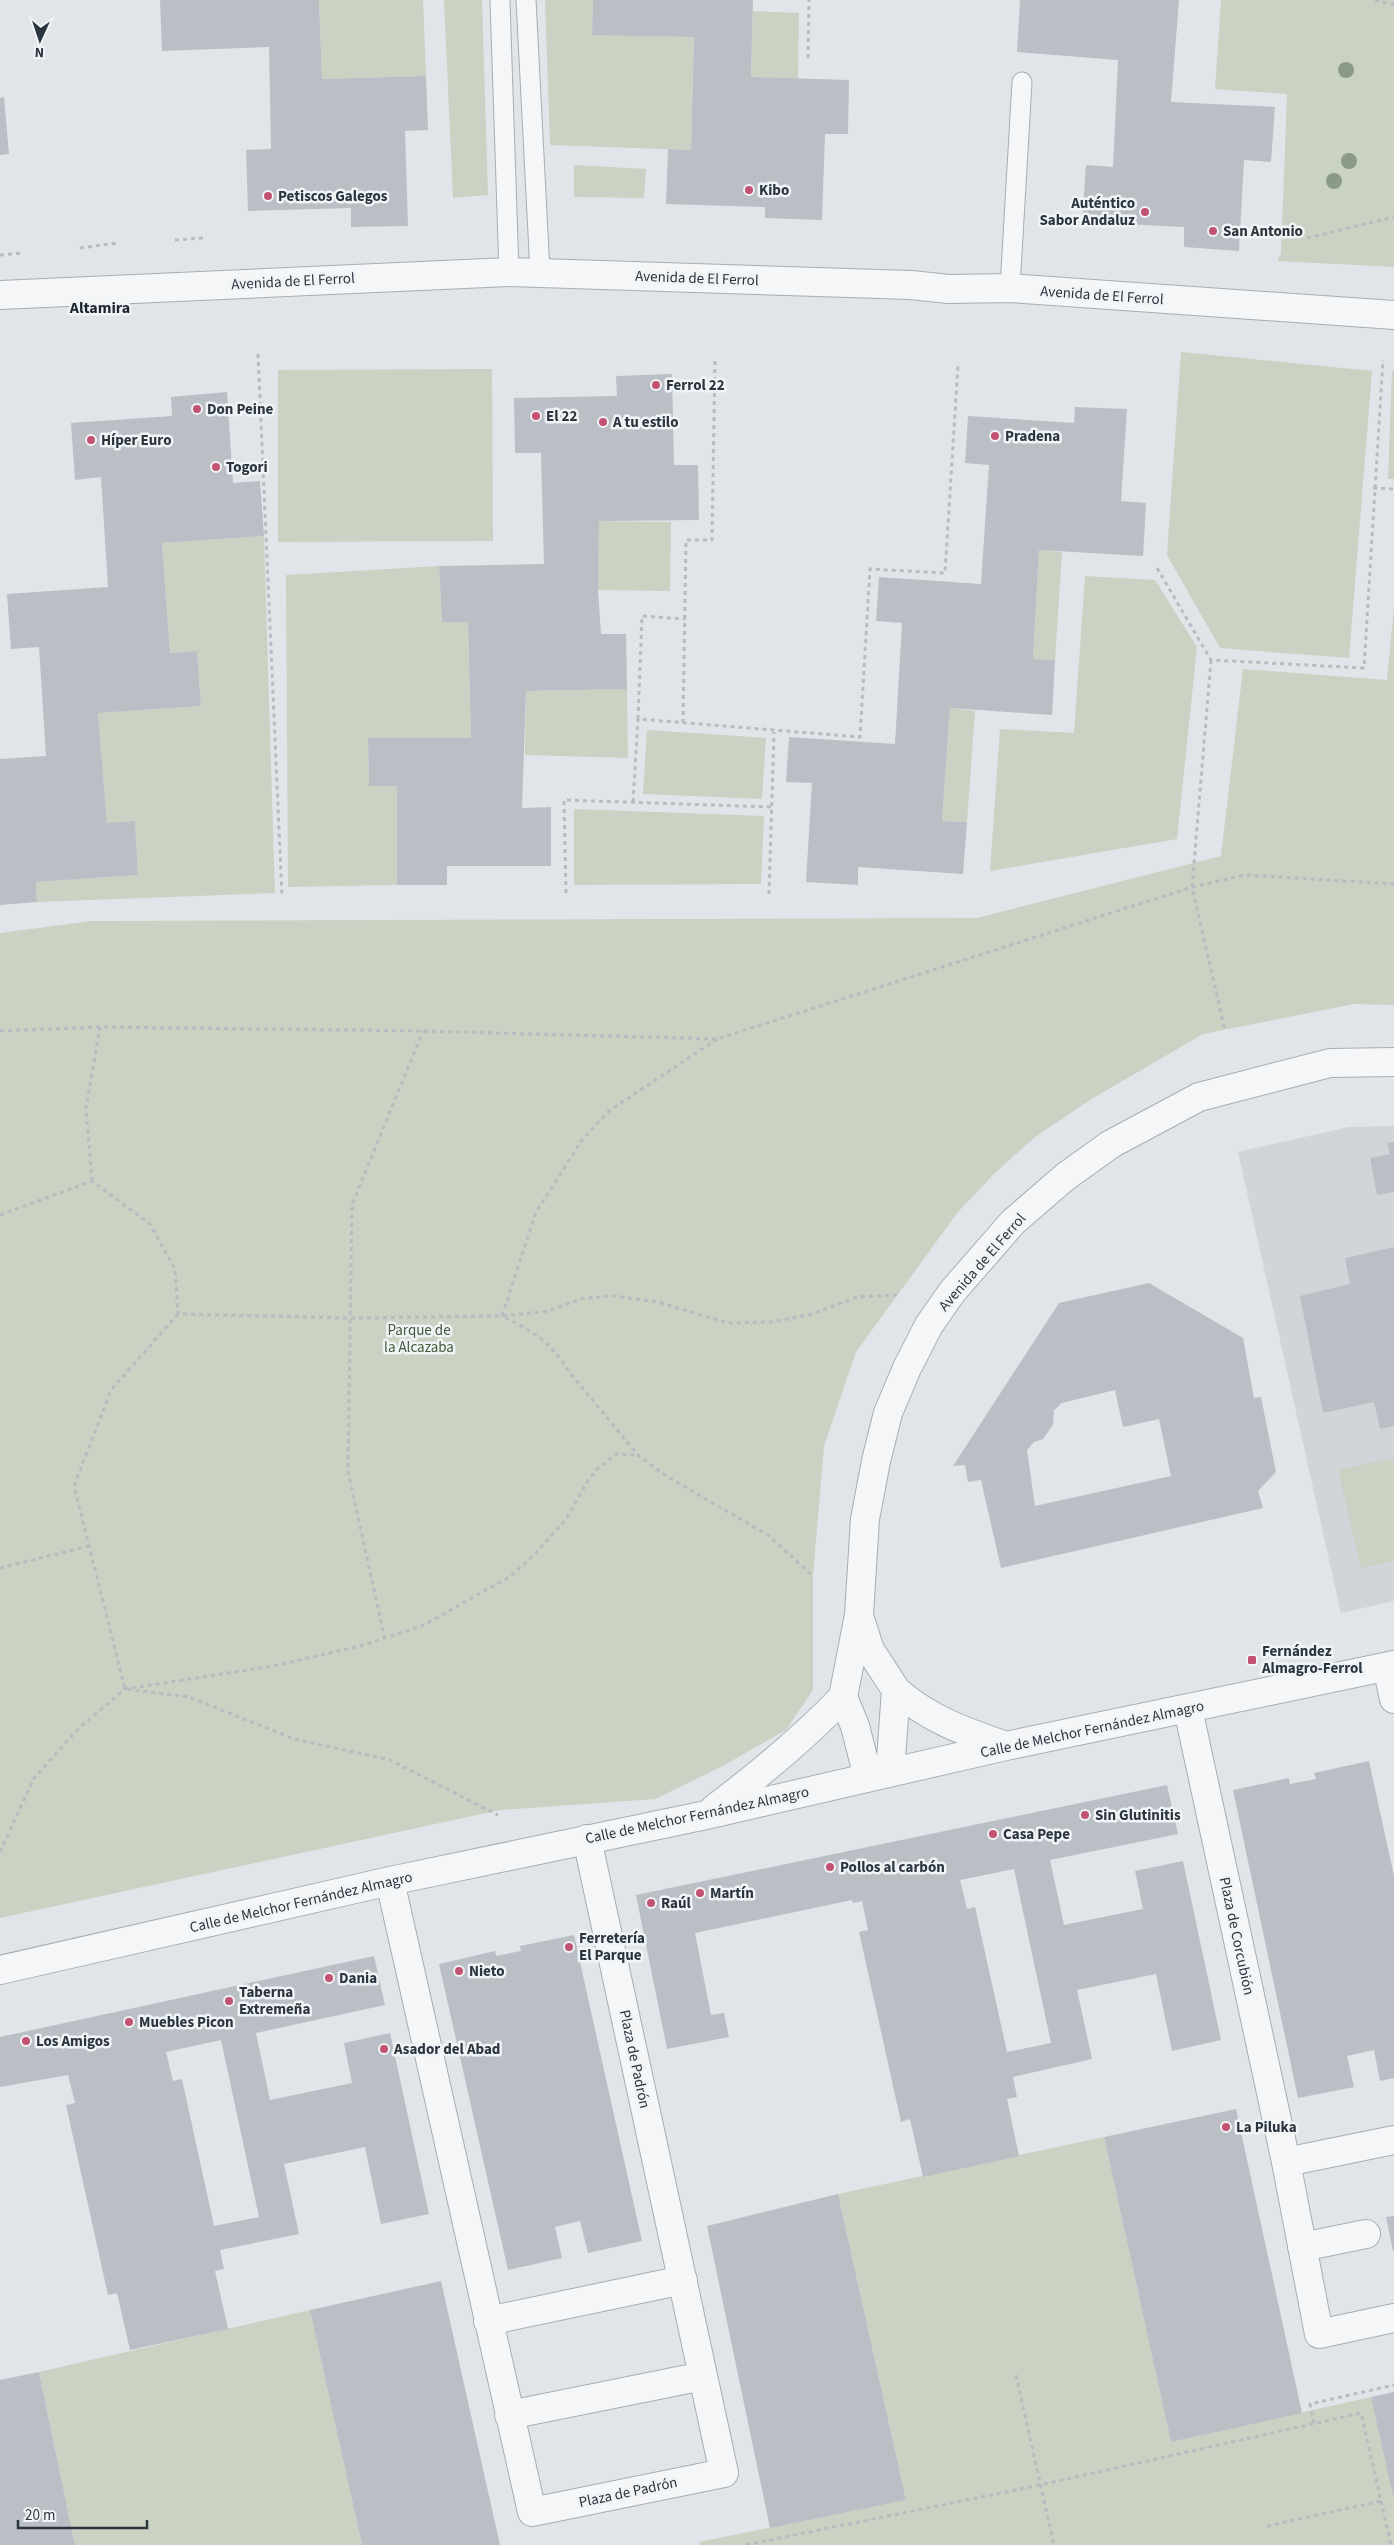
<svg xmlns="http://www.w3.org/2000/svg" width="1394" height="2545" font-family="'Source Sans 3',sans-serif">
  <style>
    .built { fill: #d0d5da }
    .green { fill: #c9d2c3 }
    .building { fill: #b9bfc5; fill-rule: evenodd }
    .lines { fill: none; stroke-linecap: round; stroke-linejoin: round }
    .service-casing { stroke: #a7adb3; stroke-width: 21 }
    .minor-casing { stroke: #a7adb3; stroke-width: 30 }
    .path { stroke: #b8bcc0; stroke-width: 3; stroke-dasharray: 4 4; stroke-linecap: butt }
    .service { stroke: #f4f6f7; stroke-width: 19 }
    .minor { stroke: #f4f6f7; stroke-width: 28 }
    .tree { fill: #8b9989 }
    .poi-dot { fill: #c25271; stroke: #f1f4f6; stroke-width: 2 }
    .labels { text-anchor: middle; stroke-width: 5; stroke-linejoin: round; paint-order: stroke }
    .poi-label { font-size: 15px; font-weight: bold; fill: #2b353f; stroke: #f1f4f6; text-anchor: start }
    .street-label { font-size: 15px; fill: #2b353f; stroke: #f1f4f6 }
    .park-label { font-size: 15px; fill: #445a3a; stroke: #f1f4f6 }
    .neighbourhood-label { font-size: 16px; font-weight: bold; fill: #1d2630; stroke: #f1f4f6 }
  </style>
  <rect width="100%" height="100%" fill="#e1e5e9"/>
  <path class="built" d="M1394,1126V1601L1341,1613L1238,1152L1349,1127Z"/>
  <path class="green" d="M319,0H423L426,76L322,79Z
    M444,0H482L488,195L453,198Z
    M545,0H593L592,34L694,37L691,150L550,145Z
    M1221,0H1394V267L1277,261L1281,254L1287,94L1215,89Z
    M753,11L799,13L798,79L751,77Z
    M574,165L646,169L644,198L574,197Z
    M1181,352L1372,371L1349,658L1220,648L1167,555Z
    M492,369L493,541L278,542V370Z
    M1392,371H1394V479H1388Z
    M599,521L671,522L670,591L598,590Z
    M264,536L275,893L37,902L36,882L138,875L135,822L107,823L98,713L201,706L197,651L170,653L162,543Z
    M1039,550L1062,552L1055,660L1033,659Z
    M439,566L442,622H468L471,738H368L369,786H397V885L288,887L286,575Z
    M1085,576L1155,580L1197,647L1177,839L990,871L1000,729L1074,733Z
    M1394,606V1005L1354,1004L1203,1034L1090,1100L1035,1137L994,1174L958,1212L856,1352L824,1446L813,1576V1690L786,1730L721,1767L655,1799L500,1810L0,1918V933L92,921L977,918L1221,856L1243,669L1387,680Z
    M627,689L628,758L525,755L526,691Z
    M950,708L975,711L967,822L942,821Z
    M647,730L766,738L762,799L643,794Z
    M574,809L764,816L761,884L574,885Z
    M1394,1458V1561L1361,1568L1338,1470Z
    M1104,2137L1171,2442L1371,2397L1394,2499V2545H700L699,2542L906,2500L838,2194Z
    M310,2310L362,2545H75L39,2372Z"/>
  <path class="building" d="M160,0H319L322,79L426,76L428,130L405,131L408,226L351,227V208L248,211L246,150L271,149L269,47L162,51Z
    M593,0H753L751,77L849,80L848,134H825L822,220L765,218V207L666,204L668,149L691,150L694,37L592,35Z
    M1020,0H1179L1171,102L1275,107L1271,162L1244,160L1239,251L1184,247V227L1082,222L1086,165L1113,167L1118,60L1017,52Z
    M4,97L9,154L0,155V98Z
    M672,374L674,465H698L699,520L599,521L598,590L601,634H626L627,689L526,691L522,808L551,807V866H447V885H397V786H369L368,738H471L468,622H442L439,566L544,564L541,453H515L514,398L617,396L616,376Z
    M227,392L233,483L260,481L264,536L162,543L170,653L197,651L201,706L98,713L107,823L135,821L138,875L36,882L37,902L0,905V759L46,756L39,647L11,649L7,594L108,587L101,477L75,480L71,423L172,416L171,397Z
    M1075,407L1127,409L1121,501L1146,503L1143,556L1039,550L1033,659L1055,660L1052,715L950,708L942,821L967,822L963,874L858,867V885L806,882L812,783L786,782L789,737L895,744L902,623L876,621L879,577L981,584L989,465L965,463L968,416L1074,423Z
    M1394,1142V1192L1377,1195L1370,1158L1390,1154L1387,1143Z
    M1394,1247V1426L1380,1429L1374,1402L1323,1413L1300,1296L1350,1284L1345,1258Z
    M1149,1283L1243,1338L1254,1398L1261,1397L1276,1472L1258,1491L1263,1508L1001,1568L981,1480L968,1482L965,1465L953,1466L1059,1303ZM1115,1390L1123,1427L1159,1419L1171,1476L1035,1506L1027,1450L1034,1442L1043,1439L1053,1425L1054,1410L1062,1403Z
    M1369,1761L1394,1876V2078L1380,2081L1374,2050L1347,2056L1354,2087L1298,2098L1233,1790L1289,1778L1290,1784L1316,1779L1314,1773Z
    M1167,1785L1178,1834L1050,1860L1064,1925L1143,1909L1135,1871L1183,1861L1221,2040L1172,2051L1156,1974L1077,1990L1092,2059L1013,2077L1017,2097L1007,2099L1019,2156L923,2177L910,2119L901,2122L859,1932L868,1930L862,1901L853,1903L852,1900L695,1933L711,2015L724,2013L729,2037L667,2049L636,1895ZM1014,1869L1051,2043L1007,2052L975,1907L967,1909L960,1880Z
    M574,1935L642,2241L588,2253L580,2221L555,2227L562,2258L508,2270L439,1964L495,1951L496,1956L521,1951L520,1946Z
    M374,1956L385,2005L256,2033L270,2100L352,2083L344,2043L390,2033L429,2214L381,2224L365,2147L284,2164L299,2234L220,2250L224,2269L215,2271L228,2329L130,2350L117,2293L108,2295L66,2105L75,2103L68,2075L0,2087V2037ZM221,2040L259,2217L214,2226L182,2079L173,2081L166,2052Z
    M1236,2109L1302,2413L1171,2442L1104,2137Z
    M838,2194L906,2500L770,2528L707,2226Z
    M1394,2216V2251H1393L1386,2217Z
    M441,2281L500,2545H362L310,2310Z
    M39,2372L75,2545H0V2380Z
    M1394,2392V2496H1393L1371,2397Z"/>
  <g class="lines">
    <defs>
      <path id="service" d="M526,0L540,272
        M500,1L509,272
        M1010,288L1022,82"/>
      <path id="minor" d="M0,295L509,272L911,285L949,289L1010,288L1394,315
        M859,1616L870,1650L896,1690L890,1772
        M1387,1667L1394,1699
        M896,1690C928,1719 966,1732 1006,1746
        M1188,1709L1286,2162L1319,2334L1394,2318
        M868,1777L855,1726L843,1697L859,1615L865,1519L876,1461L888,1413L907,1368L929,1325L952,1292L1013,1222L1065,1177L1111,1144L1199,1097L1330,1063L1394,1062
        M714,1809C760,1774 804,1738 843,1697
        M390,1881L532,2512L724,2473L587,1839
        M0,1970L390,1881L706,1815L1006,1746L1394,1665
        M1286,2162L1394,2140
        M1302,2247L1366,2234
        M488,2321L683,2280
        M509,2415L703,2376"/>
    </defs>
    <use href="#service" class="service-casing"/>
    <use href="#minor" class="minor-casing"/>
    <path class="path" d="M1375,0L1394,5
      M808,58L809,0
      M1307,238L1394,217
      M175,240L203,238
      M80,248L117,243
      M0,255L22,253
      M258,354L282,897
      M1373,488L1394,489
      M1157,568L1211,660L1364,668L1383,360
      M1211,660L1192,887L1225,1030
      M638,719L642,616L685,619
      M683,723L686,540H712L715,358
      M633,802L638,719L860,737L870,569L945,573L958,365
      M566,893L564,800L772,807
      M769,894L774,732
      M0,1031L100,1027L423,1031L717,1039L1192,887L1245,875L1394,884
      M717,1039L609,1111L582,1140L536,1212L502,1316C534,1332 551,1342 570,1373L638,1455L666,1476L768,1535L813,1576
      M92,1181L86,1108L100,1027
      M0,1215L92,1181L150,1224L175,1269L178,1314L351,1318L502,1316L549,1311L583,1298L614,1296L658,1302L728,1323L772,1322L812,1314L857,1297L897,1295
      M178,1314L111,1390L74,1486L125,1689L189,1697L294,1739L390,1760L498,1815
      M0,1568L89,1546
      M385,1639L348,1472L352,1205L423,1031
      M0,1852L34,1778L80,1727L125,1689L273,1666L360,1646L422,1626L511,1576L534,1555L566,1519L589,1479L597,1469L617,1454L638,1455
      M1016,2375L1054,2545
      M1314,2423L1310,2404L1394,2385
      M1381,2501L1391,2545
      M746,2545L1040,2485L1361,2413L1381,2501L1263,2527"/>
    <use href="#service" class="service"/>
    <use href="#minor" class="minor"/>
  </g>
  <g class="tree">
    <circle cx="1346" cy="70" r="8"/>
    <circle cx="1349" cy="161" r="8"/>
    <circle cx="1334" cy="181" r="8"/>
  </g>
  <g class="poi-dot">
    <circle cx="749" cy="190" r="5"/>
    <circle cx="268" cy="196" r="5"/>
    <circle cx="1145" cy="212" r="5"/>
    <circle cx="1213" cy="231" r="5"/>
    <circle cx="656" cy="385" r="5"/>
    <circle cx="197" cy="409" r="5"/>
    <circle cx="536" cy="416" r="5"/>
    <circle cx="603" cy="422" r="5"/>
    <circle cx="995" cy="436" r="5"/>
    <circle cx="91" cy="440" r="5"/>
    <circle cx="216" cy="467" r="5"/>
    <rect x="1247" y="1655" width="10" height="10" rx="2.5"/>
    <circle cx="1085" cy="1815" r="5"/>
    <circle cx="993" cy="1834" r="5"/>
    <circle cx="830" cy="1867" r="5"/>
    <circle cx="700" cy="1893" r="5"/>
    <circle cx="651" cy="1903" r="5"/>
    <circle cx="569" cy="1947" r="5"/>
    <circle cx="459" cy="1971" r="5"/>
    <circle cx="329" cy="1978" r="5"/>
    <circle cx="229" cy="2001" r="5"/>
    <circle cx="129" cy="2022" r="5"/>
    <circle cx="26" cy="2041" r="5"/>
    <circle cx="384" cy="2049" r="5"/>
    <circle cx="1226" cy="2127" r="5"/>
  </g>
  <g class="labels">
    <g class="poi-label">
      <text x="759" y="195">Kibo</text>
      <text x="278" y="201">Petiscos Galegos</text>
      <text x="1135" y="208" text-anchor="end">Auténtico<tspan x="1135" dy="17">Sabor Andaluz</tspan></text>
      <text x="1223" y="236">San Antonio</text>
      <text x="666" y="390">Ferrol 22</text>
      <text x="207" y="414">Don Peine</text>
      <text x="546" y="421">El 22</text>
      <text x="613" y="427">A tu estilo</text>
      <text x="1005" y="441">Pradena</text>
      <text x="101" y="445">Híper Euro</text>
      <text x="226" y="472">Togori</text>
      <text x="1262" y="1656">Fernández<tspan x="1262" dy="17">Almagro-Ferrol</tspan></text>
      <text x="1095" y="1820">Sin Glutinitis</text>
      <text x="1003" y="1839">Casa Pepe</text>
      <text x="840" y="1872">Pollos al carbón</text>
      <text x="710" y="1898">Martín</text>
      <text x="661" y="1908">Raúl</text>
      <text x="579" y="1943">Ferretería<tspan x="579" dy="17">El Parque</tspan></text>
      <text x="469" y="1976">Nieto</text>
      <text x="339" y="1983">Dania</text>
      <text x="239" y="1997">Taberna<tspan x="239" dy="17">Extremeña</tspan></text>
      <text x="139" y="2027">Muebles Picon</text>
      <text x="36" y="2046">Los Amigos</text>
      <text x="394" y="2054">Asador del Abad</text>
      <text x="1236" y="2132">La Piluka</text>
    </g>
    <g class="street-label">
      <text transform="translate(697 278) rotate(2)" y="5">Avenida de El Ferrol</text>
      <text transform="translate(293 281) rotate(-3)" y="5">Avenida de El Ferrol</text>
      <text transform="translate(1102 295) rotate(4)" y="5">Avenida de El Ferrol</text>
      <text transform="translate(982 1262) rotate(-49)" y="5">Avenida de El Ferrol</text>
      <text transform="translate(1092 1729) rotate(-12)" y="5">Calle de Melchor Fernández Almagro</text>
      <text transform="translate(697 1815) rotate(-12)" y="5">Calle de Melchor Fernández Almagro</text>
      <text transform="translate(301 1902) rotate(-13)" y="5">Calle de Melchor Fernández Almagro</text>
      <text transform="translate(1237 1936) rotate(78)" y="5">Plaza de Corcubión</text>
      <text transform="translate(635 2059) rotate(78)" y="5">Plaza de Padrón</text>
      <text transform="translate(628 2492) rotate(-12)" y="5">Plaza de Padrón</text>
    </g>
    <g class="park-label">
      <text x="419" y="1335">Parque de<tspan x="419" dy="17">la Alcazaba</tspan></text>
    </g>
    <g class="neighbourhood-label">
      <text x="100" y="313">Altamira</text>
    </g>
  </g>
  <g transform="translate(40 40) rotate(183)" stroke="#f1f4f6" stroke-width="4" paint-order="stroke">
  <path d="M0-4L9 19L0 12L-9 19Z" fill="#2b353f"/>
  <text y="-8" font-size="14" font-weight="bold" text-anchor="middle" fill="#2b353f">N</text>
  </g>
  <path d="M18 2520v8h129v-8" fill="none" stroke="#2b353f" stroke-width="2.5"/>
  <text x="25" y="2520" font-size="15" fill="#2b353f" stroke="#f1f4f6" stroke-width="4" paint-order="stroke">20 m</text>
</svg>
